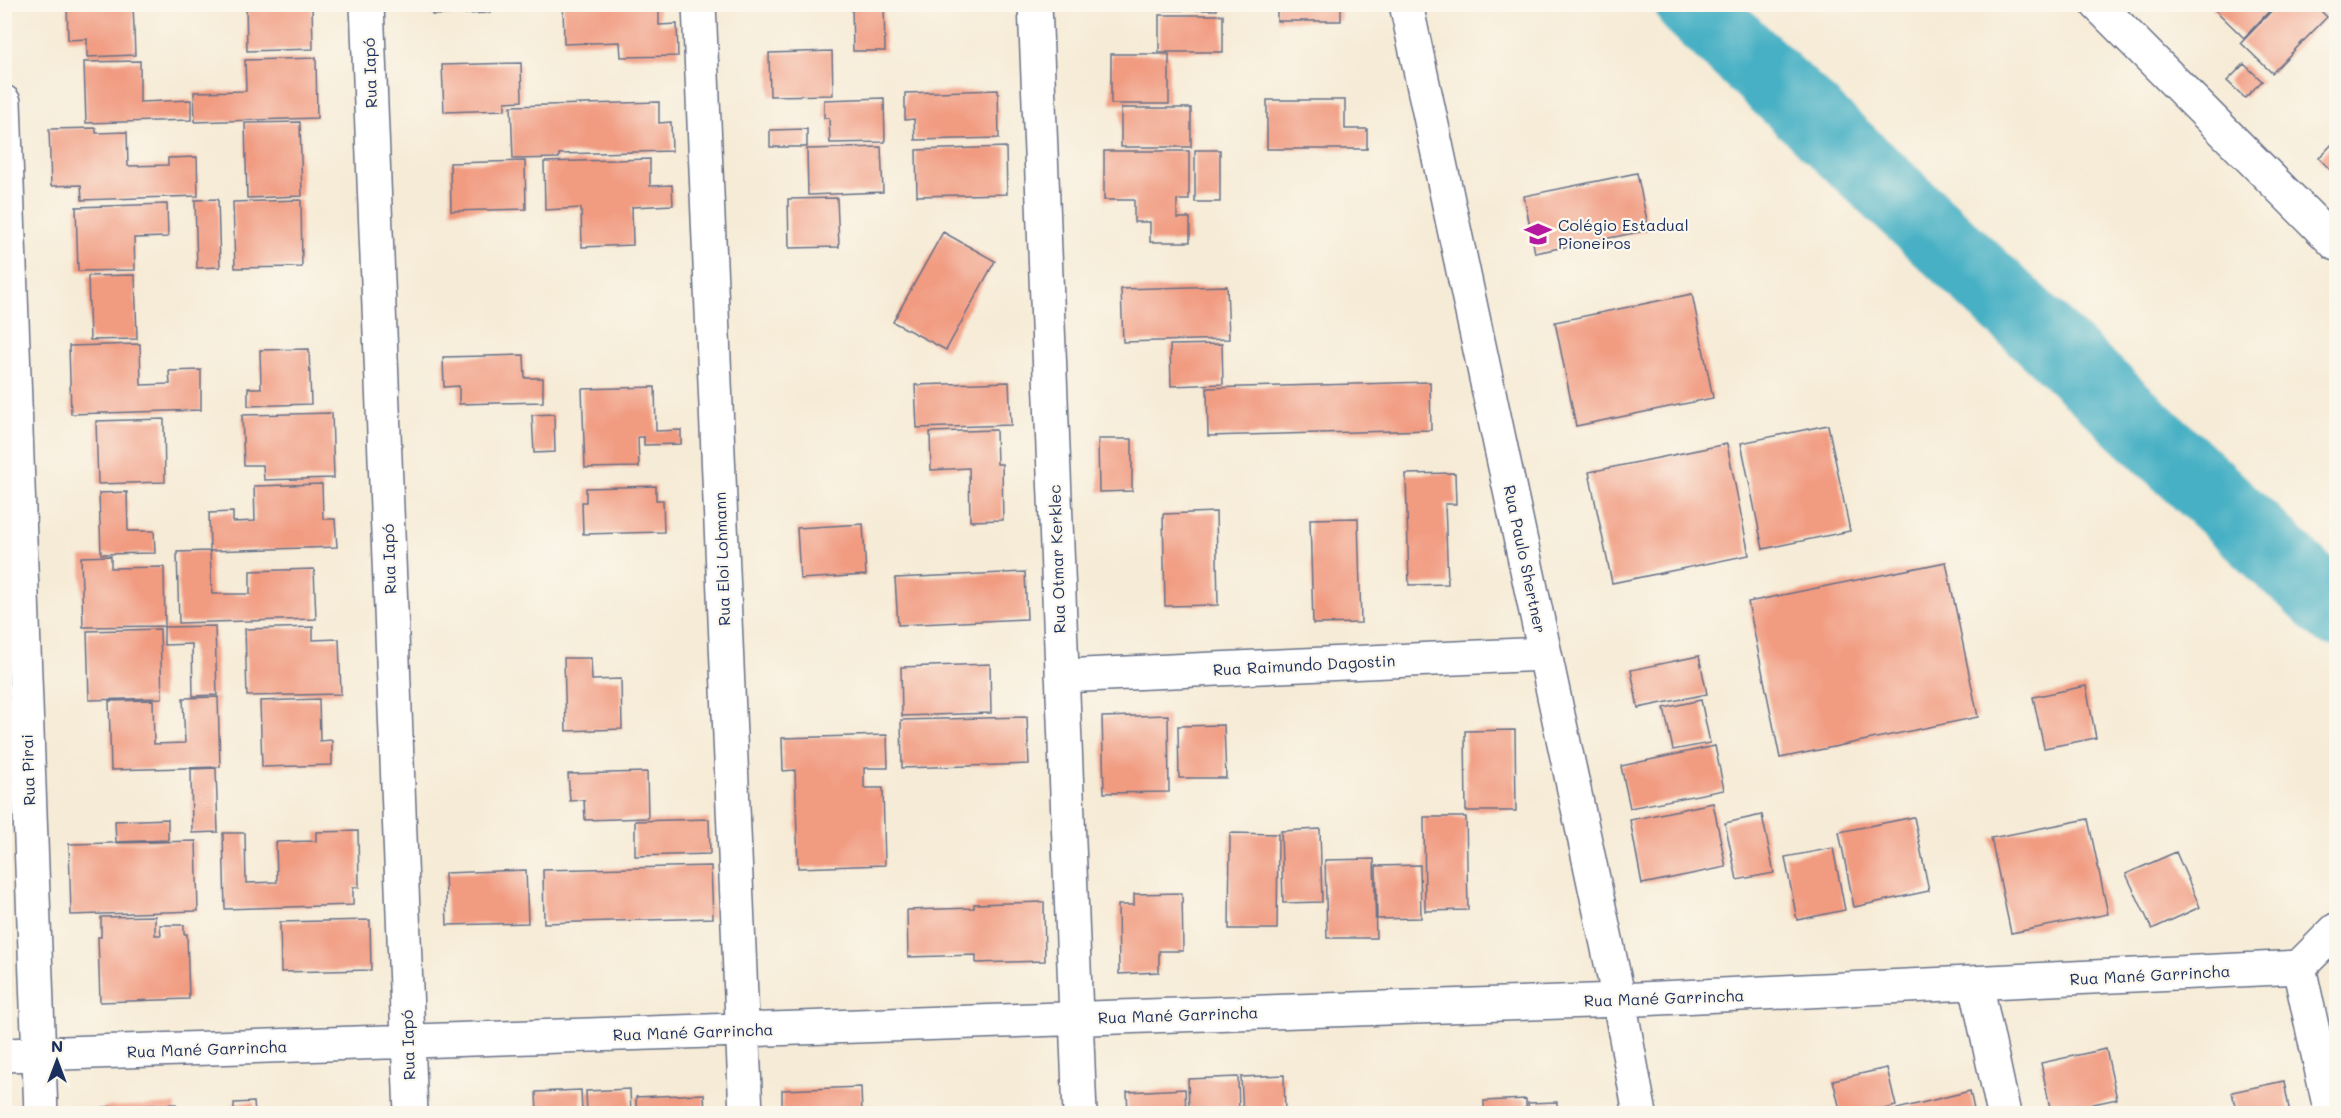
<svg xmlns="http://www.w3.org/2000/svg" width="2341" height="1118" font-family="Mali,sans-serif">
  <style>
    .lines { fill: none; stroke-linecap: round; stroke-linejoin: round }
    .river { stroke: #46b0c4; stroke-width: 72 }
    .building { fill: #f19b81 }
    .minor-casing { stroke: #687188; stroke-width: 36 }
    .minor { stroke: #fff; stroke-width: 33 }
    .labels { text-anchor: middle; stroke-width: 4.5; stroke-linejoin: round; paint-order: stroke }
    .street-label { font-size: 16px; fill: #1b2f5e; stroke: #fbf7ec }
    .poi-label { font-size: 16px; fill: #1b2f5e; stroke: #fbf7ec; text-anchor: start }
  </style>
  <rect width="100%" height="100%" fill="#fbf7ec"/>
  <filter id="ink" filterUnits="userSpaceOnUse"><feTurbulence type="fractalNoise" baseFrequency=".0167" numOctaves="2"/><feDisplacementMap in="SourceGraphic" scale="12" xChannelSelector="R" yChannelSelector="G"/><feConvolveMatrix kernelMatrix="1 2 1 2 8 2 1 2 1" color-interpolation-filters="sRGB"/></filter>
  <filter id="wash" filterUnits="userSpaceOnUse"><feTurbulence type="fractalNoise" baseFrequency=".008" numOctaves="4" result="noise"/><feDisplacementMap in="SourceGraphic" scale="24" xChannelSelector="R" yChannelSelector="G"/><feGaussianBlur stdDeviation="1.35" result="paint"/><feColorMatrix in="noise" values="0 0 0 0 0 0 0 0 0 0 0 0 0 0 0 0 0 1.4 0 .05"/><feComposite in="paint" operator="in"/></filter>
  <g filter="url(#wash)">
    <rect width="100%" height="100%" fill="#f6ebd6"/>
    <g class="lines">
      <path class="river" d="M1691,4L2336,611"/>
    </g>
    <g id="blocks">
      <path class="building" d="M67,4H133L135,55L87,57V39L68,40Z
        M246,4H312L313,49L247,51Z
        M431,4H490V13L432,15Z
        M563,4H659V25L677,24L678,56L621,57L620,42L564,44Z
        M852,4H884L885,51H853Z
        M1158,4H1217V10H1158Z
        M1277,4H1341V21H1277Z
        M2209,4H2270L2273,7L2244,38Z
        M2278,4H2314L2327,17L2272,73L2241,43Z
        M1159,15H1223V52H1159Z
        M832,51L833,95L770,96L769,53Z
        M1111,54H1169V104H1111Z
        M316,58L317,118L195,122L194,92L246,91L245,60Z
        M140,61V102L191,100V120L86,123L84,62Z
        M521,63L522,101L505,102V110L444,112L442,65Z
        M2244,64L2262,81L2245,98L2227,81Z
        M998,90L999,138L915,140L914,119L905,120V93Z
        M884,98L885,142L830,143L829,118H824V100Z
        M1267,100H1345V129H1367V149H1267Z
        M659,102V123L671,122L672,151L559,154V158L513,159L511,106Z
        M1121,108H1191V147H1121Z
        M300,122L302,196L247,198L245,123Z
        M96,128V133L127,132L128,166L168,165V158L197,157L198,196L82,200L81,185L51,186L49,129Z
        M807,129V147H770V130Z
        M2336,140V176L2319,158Z
        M881,147L883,192L808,195L807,149Z
        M1006,147L1007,194L917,196L916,150Z
        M1195,150H1220V202H1195Z
        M1104,151H1189V200H1177V218H1190V242H1150V222H1134V200H1104Z
        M650,159V186L672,185L673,205L632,207L633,245L582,247L581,208L545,210L544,162Z
        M525,161L526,209L451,211L450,163Z
        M1637,173L1649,230L1535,253L1524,196Z
        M837,198L839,247L789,248L788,199Z
        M218,199L220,267L197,268L195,200Z
        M301,200L302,267L235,268L233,202Z
        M167,204L168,237L134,238L135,270L78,271L76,207Z
        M943,232L995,261L946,350L893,322Z
        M135,275L137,339L90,340L88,276Z
        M1227,286L1229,339L1123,342L1121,289Z
        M1692,294L1713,398L1576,426L1555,322Z
        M140,344L141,385L170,384L169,371L201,370V410L71,414L69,346Z
        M1222,344L1223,384L1171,386L1170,345Z
        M309,349L311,404L248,406V388H261L260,350Z
        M524,355L525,378H543V402L459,404V386L444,387L443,357Z
        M1009,382L1011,425L917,428L915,385Z
        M1430,382L1431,430L1208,436L1207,388Z
        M655,387L656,431L681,430V444L644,445V437H638L639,467L585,468L582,389Z
        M332,413L334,478L264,480L263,465H244L242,415Z
        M554,414L555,452L534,453L532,415Z
        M164,419L165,482L98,484L96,421Z
        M1828,425L1850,531L1763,549L1741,443Z
        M996,430L997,464H1002L1003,520L970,521L969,468L931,470L930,432Z
        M1098,439H1132V491L1099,492Z
        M1727,444L1749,555L1612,583L1589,472Z
        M1455,473L1456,504H1445L1448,584L1409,585L1406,474Z
        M322,484L323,519H335L337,547L210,551L209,513L233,512V522L255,521L254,486Z
        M656,486V500H663L664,532L583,534L582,502H586V488Z
        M127,492L128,531H154L155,553L101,554L99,493Z
        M1216,512L1218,605L1165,606L1163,514Z
        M1358,518L1361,623L1313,624L1310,519Z
        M863,524L866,575L800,579L797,528Z
        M210,551L212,594H250V571L314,569L316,619L179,623L177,552Z
        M111,556V568L164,567L165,626L83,627L81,557Z
        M1946,562L1978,717L1780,758L1748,602Z
        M1025,572L1027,619L898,625L895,578Z
        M215,626L217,695L193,696L192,644L164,645V627Z
        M313,627V640L339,639L341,694L247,696L245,629Z
        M160,629L162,698L89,700L87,631Z
        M1699,656L1707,694L1638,708L1631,670Z
        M564,658H591L592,680L621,679L622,729L566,731Z
        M990,664L991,713L902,716L901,667Z
        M2086,686L2096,738L2044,748L2033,697Z
        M218,697L220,767L111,770L109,701L153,700L154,744L185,743L183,698Z
        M319,699L320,741L332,740V765L262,767L260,701Z
        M1701,700L1710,743L1673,750L1664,708Z
        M1168,715L1169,792L1104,793L1102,717Z
        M1027,717L1029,764L902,768L901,720Z
        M1224,725L1226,778H1179L1178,726Z
        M1515,730L1516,811H1466L1465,731Z
        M887,735L888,768H864V788H883L885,865L798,868L795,770L783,771L782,738Z
        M1715,746L1724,790L1630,808L1621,766Z
        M216,768L218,832L192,833L191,769Z
        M647,772L648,818L585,820L584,800L570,801L568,774Z
        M1713,803L1726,867L1642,884L1630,820Z
        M1762,815L1774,873L1737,880L1725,823Z
        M1424,817H1466L1468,910L1425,911Z
        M1914,817L1929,891L1854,907L1839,832Z
        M168,819V840L116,842L115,821Z
        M709,819L710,854L635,856V821Z
        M2088,819L2108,914L2011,933L1991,838Z
        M1320,829L1322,902L1283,903L1281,831Z
        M358,831L359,887H353V905L225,909L223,833H245L246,883L277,882L276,842L316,841V832Z
        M1230,833L1278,834L1277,929H1229Z
        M196,841L198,911L71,915L69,844Z
        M1833,848L1845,910L1797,920L1785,857Z
        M2176,852L2200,907L2152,929L2126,874Z
        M1374,859L1376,938H1327L1325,860Z
        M1420,865L1421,918L1377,919L1376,866Z
        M711,866L713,918L544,923L543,870Z
        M526,870L528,923L447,925L445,873Z
        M1182,893L1183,951H1159V972L1119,974L1118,905H1134V894Z
        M1044,902L1045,961L976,963V955L908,957L907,910L974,908V904Z
        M155,916V935H161L160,925H184V934H187L189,999L100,1002L98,937H101V917Z
        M370,920L371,970L281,972L280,922Z
        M2106,1049L2117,1099L2051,1113L2041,1063Z
        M1887,1068L1896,1106L1864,1114H1841L1833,1080Z
        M1284,1075L1285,1114H1243L1241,1077Z
        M1238,1077L1239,1114H1189L1188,1079Z
        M2284,1081L2290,1114H2237L2232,1092Z
        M861,1087L862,1114H782V1090Z
        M630,1089L631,1114H587L586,1091Z
        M1185,1089L1186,1114H1128L1127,1092Z
        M581,1090L582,1114H537L536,1092Z
        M1970,1091L1975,1114H1898L1897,1109Z
        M704,1094L705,1114H636V1097Z
        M1526,1099V1114H1484V1101Z
        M254,1102L255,1114H234V1103Z
        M1557,1102V1114H1529L1528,1103Z
        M176,1104V1114H103V1107Z
        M1425,1108V1114H1386V1109Z
        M1477,1109V1114H1432V1111Z"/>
    </g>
  </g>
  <g filter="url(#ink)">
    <use href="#blocks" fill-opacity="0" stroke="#687188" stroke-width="1.5"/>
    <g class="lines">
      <defs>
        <path id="minor" d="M367,4L411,1114
          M699,4L746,1114
          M1035,4L1080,1114
          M1406,4L1619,1000L1640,1114
          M2097,4L2336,244
          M4,102L41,1114
          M1062,676L1545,654
          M2299,967L2331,1114
          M1976,983L2004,1114
          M4,1055L1619,1000L2299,967L2336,930"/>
      </defs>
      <use href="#minor" class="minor-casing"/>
      <use href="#minor" class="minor"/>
    </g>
  </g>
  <defs>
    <symbol id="school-bare" viewBox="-9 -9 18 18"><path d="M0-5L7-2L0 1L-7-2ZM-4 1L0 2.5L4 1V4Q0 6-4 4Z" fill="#b5179e" stroke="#fbf7ec" stroke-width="2.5" paint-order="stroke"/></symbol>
  </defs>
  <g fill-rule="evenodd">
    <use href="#school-bare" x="1519" y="215" width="38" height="38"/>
  </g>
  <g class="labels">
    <g class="street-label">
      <text transform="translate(370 73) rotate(-92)" y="6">Rua Iapó</text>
      <text transform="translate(389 559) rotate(-92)" y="6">Rua Iapó</text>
      <text transform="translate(722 559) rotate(-92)" y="6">Rua Eloi Lohmann</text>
      <text transform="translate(1057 559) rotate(-92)" y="6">Rua Otmar Kerklec</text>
      <text transform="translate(1525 559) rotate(78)" y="6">Rua Paulo Shertner</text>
      <text transform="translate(1304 665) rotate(-3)" y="6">Rua Raimundo Dagostin</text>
      <text transform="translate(28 770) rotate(-92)" y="6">Rua Pirai</text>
      <text transform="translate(2150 975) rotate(-3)" y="6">Rua Mané Garrincha</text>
      <text transform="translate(1664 998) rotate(-2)" y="6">Rua Mané Garrincha</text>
      <text transform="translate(1178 1015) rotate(-2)" y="6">Rua Mané Garrincha</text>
      <text transform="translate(693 1032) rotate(-2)" y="6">Rua Mané Garrincha</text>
      <text transform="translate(408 1045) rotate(-92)" y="6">Rua Iapó</text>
      <text transform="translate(207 1049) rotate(-2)" y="6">Rua Mané Garrincha</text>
    </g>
    <g class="poi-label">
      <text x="1558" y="231">Colégio Estadual<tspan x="1558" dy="18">Pioneiros</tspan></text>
    </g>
  </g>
  <rect width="2341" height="1118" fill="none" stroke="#fbf7ec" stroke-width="24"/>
  <g transform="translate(57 1061)" stroke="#fbf7ec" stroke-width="4.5" paint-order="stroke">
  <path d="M0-4.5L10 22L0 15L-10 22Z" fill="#1b2f5e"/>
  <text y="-9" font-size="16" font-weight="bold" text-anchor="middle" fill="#1b2f5e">N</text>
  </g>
</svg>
